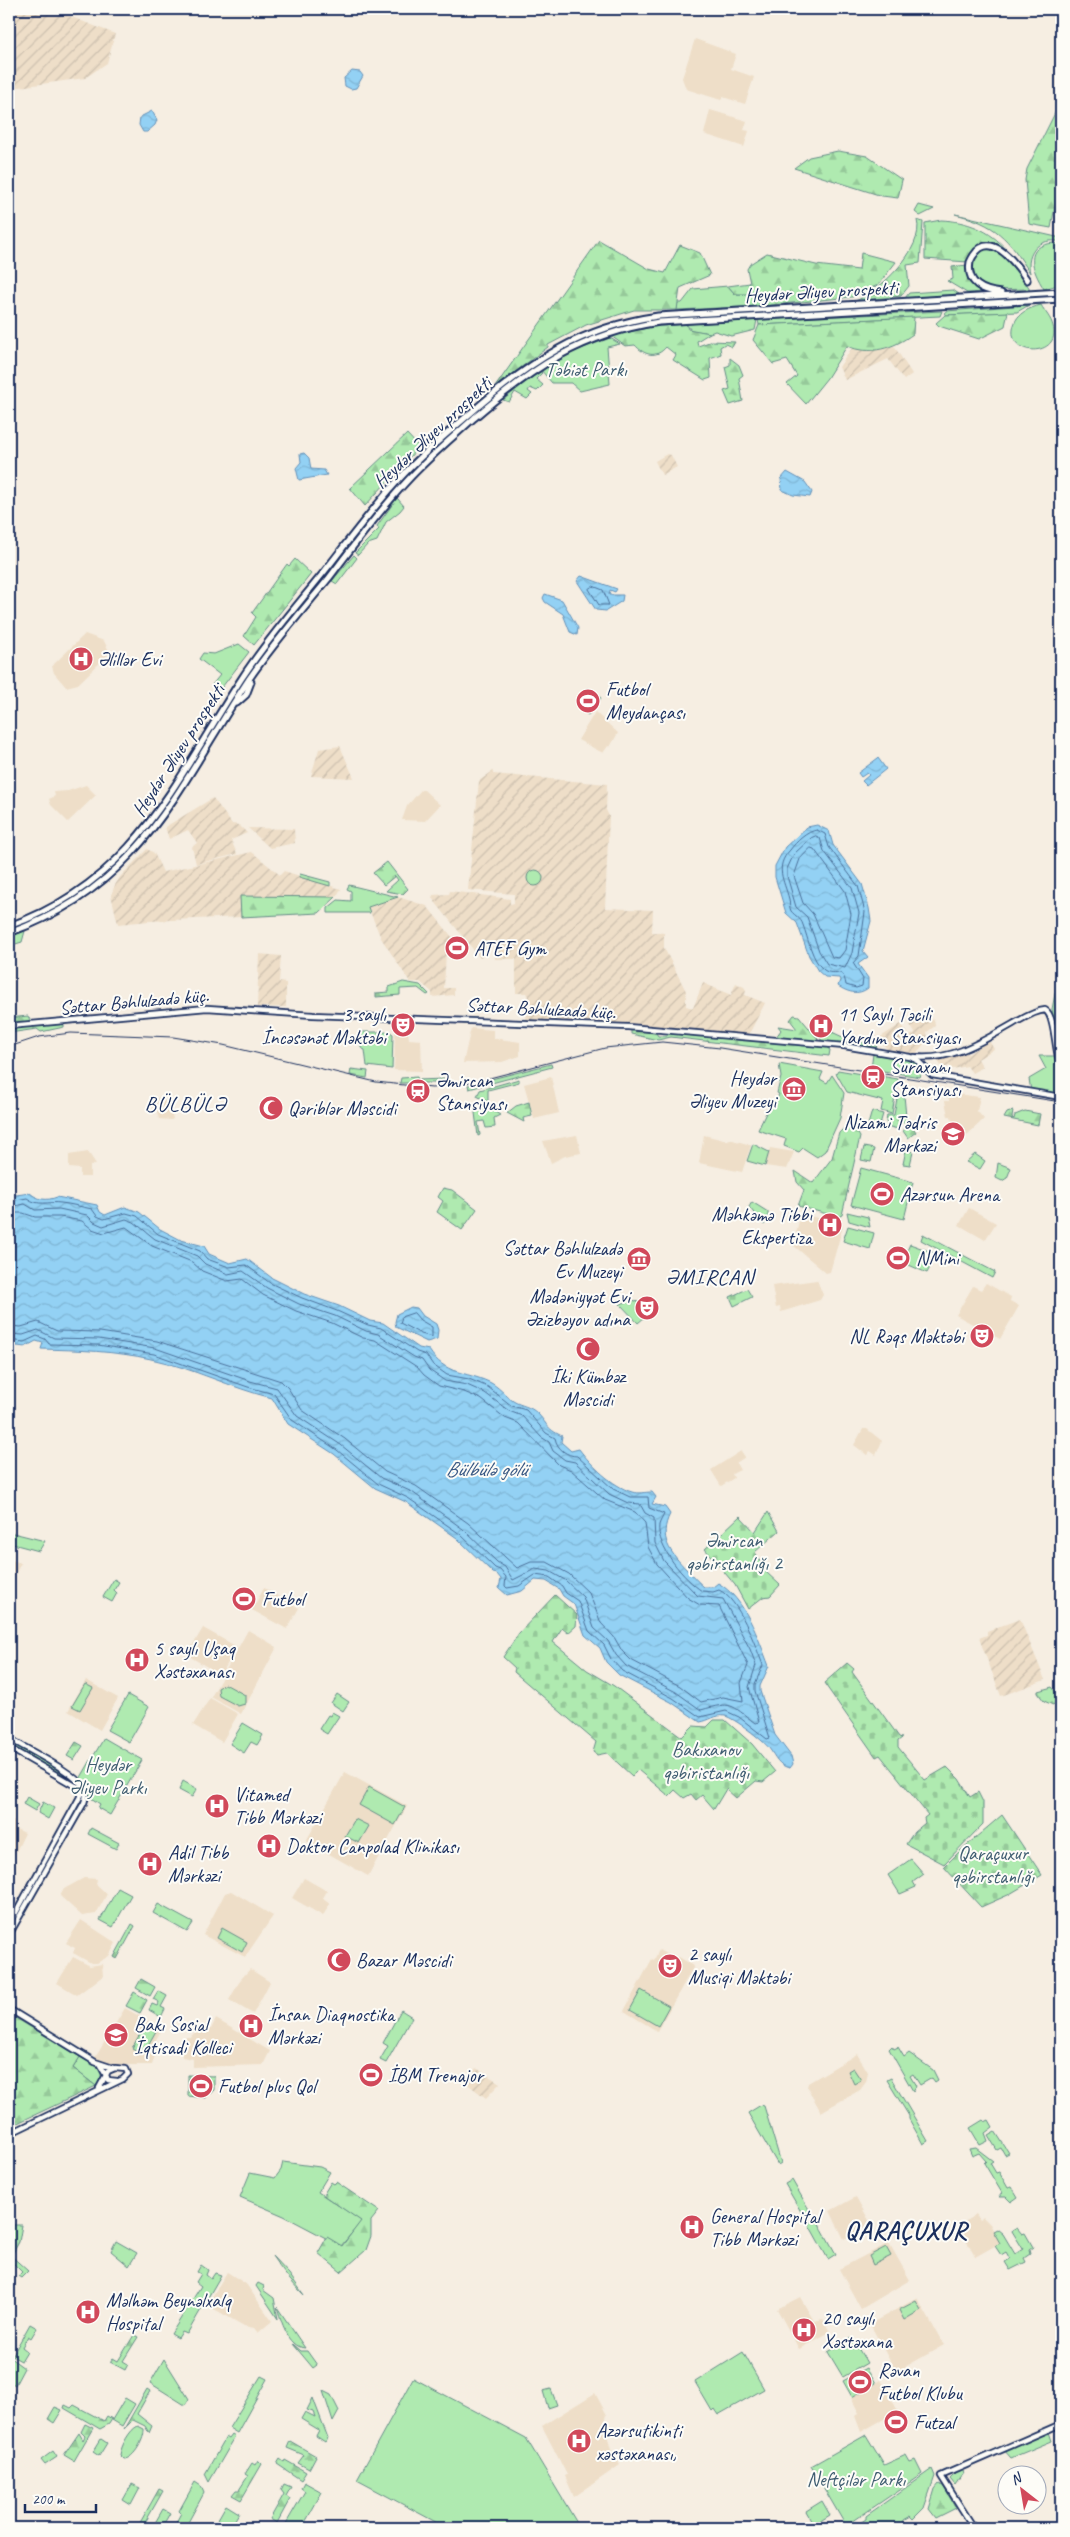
<svg xmlns="http://www.w3.org/2000/svg" width="1070" height="2537" font-family="Caveat,sans-serif">
  <style>
    .built { fill: #eedec8 }
    .industrial { fill: url(#industrial-furrows) }
    .green { fill: #afeab0; stroke: #658c87 }
    .forest { fill: url(#forest-firs); stroke: #658c87 }
    .cemetery { fill: url(#cemetery-stones); stroke: #658c87 }
    .water { fill: url(#water-waves); stroke: #6390b8 }
    .lines { fill: none; stroke-linecap: round; stroke-linejoin: round }
    .shore { stroke: #4b709a; stroke-width: 1 }
    .major-casing { stroke: #1b2f5e; stroke-width: 8 }
    .highway-casing { stroke: #1b2f5e; stroke-width: 9 }
    .major { stroke: #fdfcf7; stroke-width: 4.5 }
    .highway { stroke: #fdfcf7; stroke-width: 5 }
    .rail { stroke: #1b2f5e; stroke-width: 1 }
    .labels { text-anchor: middle; stroke-width: 4; stroke-linejoin: round; paint-order: stroke }
    .street-label { font-size: 20px; fill: #1b2f5e; stroke: #fdfcf7 }
    .park-label { font-size: 20px; fill: #405e72; stroke: #fdfcf7 }
    .poi-label { font-size: 20px; fill: #1b2f5e; stroke: #fdfcf7; text-anchor: start }
    .water-label { font-size: 21px; font-style: italic; fill: #395884; stroke: #fdfcf7 }
    .quarter-label { font-size: 22px; letter-spacing: 1px; fill: #1b2f5e; stroke: #fdfcf7 }
    .district-label { font-size: 25px; font-weight: bold; letter-spacing: 1px; fill: #1b2f5e; stroke: #fdfcf7 }
  </style>
  <defs>
    <pattern id="industrial-furrows" width="10" height="10" patternUnits="userSpaceOnUse" patternTransform="scale(1.25)"><rect width="10" height="10" fill="#eedec8"/><path d="M-1 1l2-2M0 10L10 0M9 11l2-2" fill="none" stroke="#ccbfae"/></pattern>
    <pattern id="forest-firs" width="22" height="20" patternUnits="userSpaceOnUse" patternTransform="scale(1.25)"><rect width="22" height="20" fill="#afeab0"/><path d="M5 1l3.5 6h-7zM16 11l3.5 6h-7z" fill="#96c99a"/></pattern>
    <pattern id="cemetery-stones" width="16" height="16" patternUnits="userSpaceOnUse" patternTransform="scale(1.25)"><rect width="16" height="16" fill="#afeab0"/><path d="M2 7V4a2 2 0 0 1 4 0v3zM10 15v-3a2 2 0 0 1 4 0v3z" fill="#96c99a"/></pattern>
    <pattern id="water-waves" width="16" height="10" patternUnits="userSpaceOnUse" patternTransform="scale(1.25)"><rect width="16" height="10" fill="#93d1f4"/><path d="M0 5q4-4 8 0t8 0" fill="none" stroke="#7eb4d4"/></pattern>
  </defs>
  <rect width="100%" height="100%" fill="#f6eee2"/>
  <filter id="ink" filterUnits="userSpaceOnUse"><feTurbulence type="fractalNoise" baseFrequency=".02" numOctaves="2"/><feDisplacementMap in="SourceGraphic" scale="10" xChannelSelector="R" yChannelSelector="G"/><feConvolveMatrix kernelMatrix="1 2 1 2 8 2 1 2 1" color-interpolation-filters="sRGB"/></filter>
  <g filter="url(#ink)">
    <path class="built" d="M695,39L736,54L731,69L754,77L745,104L723,97L721,100L686,89L682,78Z
      M710,110L747,121L744,130L749,131L744,147L704,134Z
      M85,634L104,641L110,653L78,684L66,687L54,673L52,666Z
      M595,712L618,733L610,747L608,746L603,753L578,740Z
      M86,785L96,795L68,822L51,805L49,799L55,796L54,792L68,791Z
      M421,790H424L440,805L425,821L402,820L407,806Z
      M471,1028L493,1030V1038L520,1042V1056L502,1062L463,1063Z
      M395,1031H408L409,1039L421,1040L422,1071L394,1070Z
      M551,1077L559,1113L534,1119L524,1084Z
      M948,1093L980,1097L977,1111L984,1119L964,1138L952,1121L951,1116H948L945,1101H949Z
      M160,1096L170,1106L173,1119L171,1120L159,1119L154,1101Z
      M577,1135L581,1153L565,1156L551,1163L543,1141Z
      M704,1135L728,1141L729,1139L751,1145L742,1172L699,1163Z
      M770,1148L794,1152L787,1169L765,1166Z
      M88,1152L96,1164L90,1166V1177H80V1169L69,1168V1155Z
      M969,1208L996,1223L985,1240L959,1225Z
      M801,1213L843,1226L830,1272L826,1273L793,1245Z
      M817,1280L823,1295L820,1300L781,1312L780,1307L776,1308L772,1286Z
      M986,1283L1011,1297L1010,1301L1019,1306L1000,1339L956,1315L973,1286L981,1290Z
      M863,1429H867L882,1441L876,1455L870,1451L867,1455L854,1445Z
      M741,1451L745,1457L736,1463L740,1470L732,1474L734,1478L721,1486L711,1470Z
      M9,1559L21,1563L9,1586Z
      M264,1588L299,1608L287,1629L252,1610Z
      M203,1628L237,1647L221,1675L187,1655Z
      M248,1630L277,1647L241,1714L211,1697Z
      M86,1680L118,1698L100,1730L68,1711Z
      M210,1698L238,1714L222,1742L193,1725Z
      M345,1772L407,1806L368,1876L306,1841Z
      M14,1821L16,1829L25,1833L9,1866V1823Z
      M84,1878L97,1879L96,1884L107,1894L96,1914L82,1916L60,1896L64,1889Z
      M304,1878L327,1891L323,1898L330,1903L323,1916L292,1898Z
      M231,1891L273,1916L245,1957L203,1935L225,1893Z
      M81,1920L116,1943L109,1956L97,1963H91L73,1953L75,1948L66,1943Z
      M659,1950L676,1960L679,1957L694,1966L657,2031L624,2011L652,1959L654,1960Z
      M73,1957L90,1966L102,1964L103,1976L77,1995L57,1983Z
      M250,1969L270,1982L253,2014L229,2000L241,1979Z
      M125,2008L162,2029L154,2043L158,2046L152,2065H110L95,2058Z
      M216,2019L270,2051L263,2065L193,2067V2059L182,2057V2041H186V2037H190L200,2028L211,2029Z
      M857,2054L868,2072L866,2082L860,2090L821,2112L807,2087L808,2083Z
      M856,2197L871,2224L844,2239L830,2211Z
      M976,2214L980,2220L983,2217L990,2224L1000,2243L975,2257L959,2226Z
      M889,2243L910,2280L861,2309L839,2269Z
      M227,2272L246,2284L272,2321L258,2333L254,2328L244,2326L207,2305Z
      M800,2297L814,2321L823,2319L830,2332L799,2349L777,2309Z
      M917,2298L944,2345L896,2372L870,2324Z
      M881,2380L898,2411L861,2432L855,2416L859,2413L851,2398Z
      M595,2393L607,2415L604,2424L606,2431L611,2450L620,2465L574,2497L565,2476L567,2475L542,2426Z"/>
    <path class="industrial" d="M13,9H51L115,34L107,63L85,78L12,88L9,79V18Z
      M894,346L912,374L904,380L888,359L845,380L839,367L852,348L877,350Z
      M667,454L671,455L677,467L662,475L655,461Z
      M340,746L354,778L311,776L319,749Z
      M493,771V774L607,784L606,810L609,816L605,908L653,910L652,932L664,933V948L686,991V1006L693,1008L703,983L731,995L736,983L744,987L746,990L745,995L765,1003L748,1036L644,1025L525,1020L528,997L526,993H516V959H495V943H489V952L480,958L432,898L433,895L449,894L450,891L510,899V904L514,903V894L468,890L479,781Z
      M213,798L232,824L239,825L247,833L231,840L237,854L196,864L192,847L197,843L188,830L169,839L165,827Z
      M248,828L294,829L295,843L270,848Z
      M147,849L154,853L163,872L252,852L280,875L284,871L341,889L336,897L241,896V917L149,921L118,924L111,895L115,885L120,877Z
      M398,897L427,906L457,943L446,952L444,988H454V995L432,997V992L420,982H410L381,938L368,907Z
      M259,954L281,956L279,982L286,983V1007H257Z
      M920,1015L925,1023L934,1019L935,1026L927,1032L928,1039L915,1055L888,1051L879,1038L901,1024L909,1037L915,1033L910,1025Z
      M989,1041L994,1049L978,1059L983,1067L972,1073L967,1066L953,1069L949,1066L943,1069L936,1058L964,1052L968,1054Z
      M1020,1619L1045,1680L1001,1696L979,1638L987,1635V1631Z
      M476,2068L500,2083L486,2098L466,2083Z"/>
    <path class="green" d="M919,205L934,209L920,216L915,212Z
      M955,214L1061,238V242C1040,236 1025,253 1030,273C1008,238 996,224 955,214Z
      M1055,243L1061,246V284L1044,289C1032,270 1022,245 1055,243Z
      M988,248C1009,250 1019,273 1030,289L990,290L974,280C970,265 972,254 988,248Z
      M728,286L735,294H754L761,306L677,310V303H682L693,289Z
      M953,290L959,294L905,298L909,293Z
      M1029,305L1017,312L945,315L946,311Z
      M1041,305C1045,312 1051,318 1053,326C1062,358 1004,358 1014,325C1017,313 1029,308 1041,305Z
      M942,311L940,316L759,325L758,320Z
      M757,320L755,330L731,336L715,331L710,333L691,330L686,324Z
      M610,338L620,344L607,347L610,384L580,391L571,383H552L541,370L578,350Z
      M540,371L542,373L536,379L543,385L537,391L530,388L528,391L532,394L527,399L515,392L509,402L503,400Z
      M397,498L404,506L400,511L386,522L377,541L368,544L358,555L355,553L379,529L377,526Z
      M354,555L357,558L337,584L332,581Z
      M239,644L249,652L219,691L212,685L220,675L199,659L203,653L214,654Z
      M588,688L601,698L588,715L575,705Z
      M527 878a8 8 0 1 1 16 0a8 8 0 1 1-16 0Z
      M349,885L398,897L368,907L370,913H328V908L338,900L351,901V891L347,889Z
      M25,931L22,942L9,946V937Z
      M1056,989L1060,990L1061,1015L1057,1016L1058,1022H1061L1060,1054L1052,1009Z
      M360,1032H390L393,1034L392,1069L367,1066L365,1050L361,1048Z
      M873,1054L914,1060L922,1071L920,1077L871,1069Z
      M1039,1056H1055L1061,1069V1095L1031,1091L1029,1079L1046,1069Z
      M551,1064L552,1067L469,1089L468,1085Z
      M779,1064L823,1072L820,1079L827,1083L832,1075L844,1093L840,1118L825,1151L817,1157L803,1148L799,1152L784,1146L786,1139L758,1130L771,1102L775,1103L779,1094L777,1093L781,1077Z
      M838,1070L867,1075V1078L878,1080L880,1076L898,1079L892,1114L881,1111L883,1101L847,1092L836,1073Z
      M519,1079V1082L488,1090V1102L477,1096L480,1090Z
      M474,1105H484L500,1115L494,1118L495,1127L486,1128L484,1121L478,1122L480,1135L478,1136Z
      M872,1111L883,1114L878,1131L867,1128Z
      M753,1144L769,1152L765,1166L747,1161Z
      M864,1147L874,1149L871,1162L861,1160Z
      M906,1150L913,1152L910,1165L903,1164Z
      M975,1154L985,1161L980,1169L966,1162Z
      M998,1163L1011,1168L1007,1178L1002,1181L996,1178Z
      M861,1168L913,1182L904,1219L851,1205Z
      M752,1202L768,1212V1218L764,1225L749,1207Z
      M848,1226L874,1233L870,1249L843,1241Z
      M923,1234L995,1272L992,1278L921,1240Z
      M910,1244L937,1254L927,1273L902,1262Z
      M633,1300L638,1302L645,1317L638,1323L620,1304Z
      M9,1532L45,1541L39,1551L9,1543Z
      M114,1579L119,1582L114,1590L117,1593L112,1602L103,1597Z
      M85,1684L93,1688L80,1710L72,1706Z
      M225,1684L245,1695V1704L238,1706L219,1696L218,1688Z
      M337,1694L349,1702L343,1711L331,1703Z
      M128,1695L149,1707L129,1742L107,1730Z
      M332,1712L339,1716L327,1734L319,1729L328,1715L330,1716Z
      M243,1723L263,1735L257,1745L251,1742L244,1753L230,1744Z
      M104,1738L142,1760L110,1815L98,1808L100,1804L91,1798L80,1779Z
      M11,1742L71,1777L69,1781L9,1746Z
      M183,1781L197,1789L192,1797L179,1790Z
      M369,1787L405,1807L395,1825L359,1805Z
      M27,1797L39,1804L35,1811L23,1804Z
      M43,1802L54,1808L48,1819L38,1813Z
      M355,1819L369,1826L359,1843L345,1836Z
      M91,1828L119,1843L116,1849L88,1834Z
      M911,1859L924,1874L913,1882L916,1887L900,1894L888,1875Z
      M118,1888L131,1895L113,1927L100,1920Z
      M158,1904L193,1923L187,1932L153,1913Z
      M222,1928L247,1942L242,1952L217,1938Z
      M641,1990L669,2006L658,2026L630,2010Z
      M158,1991L167,1996L161,2007L165,2009L161,2017L149,2010L152,2004L157,2006L159,2002L153,1999Z
      M401,2010L412,2017L386,2063L380,2060L388,2046L383,2043Z
      M145,2025L156,2031L143,2054L132,2048Z
      M892,2046L894,2049L898,2047L904,2057L909,2053L933,2070L938,2080L935,2082L932,2078L920,2085L913,2074L910,2076L916,2086L913,2091L889,2049Z
      M80,2057L99,2068L102,2079L96,2086L73,2068Z
      M853,2068L861,2080L854,2084L848,2071Z
      M188,2075L214,2076V2090L206,2098L188,2096Z
      M891,2078L928,2141L923,2144L909,2119V2116L887,2080Z
      M761,2105L764,2106L781,2163L778,2165L748,2113Z
      M983,2120L985,2122L989,2120L993,2127L985,2133L988,2141L980,2145L970,2128Z
      M995,2131L1009,2153L1005,2155L1001,2148L997,2150L988,2135Z
      M976,2148L993,2161L990,2163L996,2173L999,2172L1008,2188L1012,2187L1018,2197L1011,2202L1006,2197H999L1002,2193L984,2163L986,2161L979,2153L972,2156L969,2149Z
      M283,2162L320,2167L330,2172L318,2192L362,2221L341,2246L284,2216L240,2197L250,2173L275,2178L281,2170Z
      M792,2180L811,2213L804,2217L785,2184Z
      M816,2218L836,2254L828,2259L808,2223Z
      M1017,2228L1022,2234L1025,2233L1033,2247L1029,2250L1030,2254L1024,2258L1026,2262L1010,2270L1005,2262L1010,2259L1006,2252L1001,2255L995,2246L1000,2243L993,2231L997,2229L1003,2234L1015,2254L1023,2249L1012,2231Z
      M116,2241L137,2253L129,2266L111,2251Z
      M886,2247L891,2256L873,2265L869,2256Z
      M9,2254L28,2271L21,2278L18,2276L22,2272L9,2259Z
      M272,2256L289,2274L304,2295C292,2283 281,2270 272,2256Z
      M201,2265L208,2270L206,2275L211,2279L215,2273L221,2275L187,2334L182,2332L178,2338L171,2334L201,2286L196,2282L201,2274L197,2272Z
      M258,2283L264,2286L263,2290L274,2298L278,2319L256,2286Z
      M916,2301L921,2310L904,2320L899,2310Z
      M277,2307L305,2348C288,2347 281,2320 277,2307Z
      M30,2324L37,2328L31,2338L28,2336L22,2347L27,2351L21,2361L12,2356Z
      M852,2338L867,2363L843,2377L828,2352Z
      M293,2344L301,2351H307L317,2365L313,2368Z
      M743,2352L764,2389L718,2415L714,2409L712,2411L695,2382Z
      M9,2357L24,2368L15,2385L9,2381Z
      M164,2359L189,2399L185,2405L150,2383Z
      M867,2368L876,2383L852,2397L843,2381Z
      M261,2376L267,2379L237,2433L229,2428Z
      M413,2378L526,2438L580,2528H447L357,2480Z
      M551,2389L557,2405L548,2408L543,2391Z
      M323,2391L331,2395L339,2411L333,2422Z
      M313,2398L328,2438L325,2442L316,2436L319,2430L301,2419L305,2412L315,2417L313,2412L307,2410Z
      M899,2412L906,2424L894,2432L886,2420Z
      M138,2426L144,2429C145,2438 134,2459 124,2459L120,2455C121,2446 130,2429 138,2426Z
      M1049,2432L1052,2441L1011,2458L1004,2450Z
      M232,2435L235,2437L209,2482L205,2474L226,2437L229,2439Z
      M866,2435L884,2465L906,2455L910,2462L915,2460L922,2474L846,2526L811,2466Z
      M101,2439L107,2443L99,2456L93,2452Z
      M53,2451L57,2457L45,2465L41,2460Z
      M932,2469L935,2476L924,2508L913,2519L910,2516L903,2520L902,2524L895,2528H852L866,2519V2516Z
      M960,2469L964,2472L955,2485L950,2479Z
      M195,2482L201,2486L204,2493L185,2528H173L181,2513L179,2511Z
      M304,2482L322,2492L302,2528H286L284,2527L305,2491L301,2488Z
      M132,2484L140,2488L131,2505L123,2500Z
      M822,2501L830,2515L814,2525L806,2511Z
      M226,2505L239,2513L230,2528L214,2526Z
      M163,2509L170,2513L162,2527L152,2528Z"/>
    <path class="forest" d="M1061,101V198L1057,196L1051,228L1029,224L1025,180L1027,169Z
      M838,151L867,156L902,180L898,198L882,196L794,168L809,157Z
      M917,220L923,222L920,263L907,265L909,286L901,296L855,301C879,292 925,249 917,220Z
      M941,220C967,221 990,230 1007,250C987,239 981,248 968,262L925,259V223Z
      M599,240L649,269L665,273L680,245L700,253L710,275L680,288L677,310H634L586,325L548,345V347L495,387Z
      M767,253L816,265L859,270L861,253L896,262L878,285L852,297L761,306L754,294H735L728,286L750,283L747,269L750,264Z
      M967,265L972,282L985,292L967,293L947,281L953,279L952,267Z
      M1008,312L1005,326L979,339L939,326L936,323L945,315Z
      M914,317L913,334C894,348 870,356 847,346L827,378L806,404L787,384L797,376L787,360L773,364L753,340L759,325Z
      M686,324L688,329L710,333L697,341L698,346L712,341L735,342L732,347L725,344L720,347L721,354L710,358L711,378L705,380L673,360L676,355L666,347C656,359 644,355 635,345L625,346L611,336L652,327Z
      M730,358L739,365L743,375L739,378L743,401L730,405L724,391L730,389L725,367L730,365Z
      M407,434L419,447L365,506L350,488Z
      M295,559L311,574L254,645L244,636L256,617L252,613L287,564L289,566Z
      M387,862L408,889L403,894L386,891L398,880L395,876L384,885L373,873Z
      M300,874L330,882V886L299,877Z
      M240,896L336,897L319,913L241,917Z
      M403,982L420,985L429,994L427,995L418,988L400,989V995L376,997V993L389,992V987Z
      M794,1015L799,1016L818,1039V1042L776,1037L781,1030L778,1026L797,1029L790,1020Z
      M28,1016L31,1022L9,1024V1018Z
      M64,1023V1027L41,1032L37,1029L9,1033V1028Z
      M631,1030L656,1033L658,1036H667L668,1033L826,1047L830,1050L829,1056L671,1037L658,1040L631,1034Z
      M832,1032L849,1040L875,1044L878,1049L822,1042L820,1037L826,1033L829,1036Z
      M351,1069L368,1071L367,1078L350,1075Z
      M417,1077L418,1080L444,1079V1083H400L401,1078Z
      M898,1093L904,1095L906,1117L916,1132L908,1138L903,1131L906,1123L900,1122L898,1129L890,1127L886,1122L887,1115H894Z
      M529,1102L532,1116L523,1118L524,1122L507,1113L516,1106Z
      M1013,1111L1012,1118L1014,1119L1015,1115L1025,1111L1040,1114L1038,1125L1004,1118L1007,1113Z
      M844,1128L855,1129L860,1137L842,1215L838,1217L798,1206L804,1190L797,1182L795,1171L813,1183L832,1158L839,1133Z
      M847,1212L868,1217L870,1227L849,1221Z
      M1052,1687L1061,1698L1053,1705L1044,1701L1038,1693V1691Z
      M76,1742L83,1746L74,1760L67,1756Z
      M132,1924L135,1926L117,1959L114,1957Z
      M141,1979L155,1987L150,1996L136,1988Z
      M134,1992L147,2000L140,2013L126,2006Z
      M9,2014L80,2057L73,2068L96,2086L9,2127Z
      M331,2182L334,2184L336,2182L379,2211L371,2221V2236L366,2250L341,2272L318,2253L327,2237L342,2246L361,2221L323,2195Z
      M9,2225H22L19,2242L13,2253L9,2250Z
      M134,2335L138,2337L123,2361L128,2364L125,2370L110,2362L113,2358L118,2361Z
      M147,2389L150,2391L137,2414L152,2426L149,2433L145,2426L133,2420L124,2429Z
      M125,2398L135,2404L122,2426L112,2420Z
      M65,2405L71,2408L74,2405L104,2421L107,2416L112,2419L109,2424L100,2429L64,2408Z
      M55,2407L62,2410L54,2423L48,2419Z
      M85,2424L93,2428L74,2461L64,2455L79,2433L83,2440L85,2436L81,2432Z
      M290,2441L316,2456L309,2469L298,2463L304,2455L287,2448Z
      M280,2459L284,2462L285,2460L306,2472L301,2480L277,2464Z
      M258,2460L262,2464L241,2500L232,2495L236,2490H239L248,2476L245,2474L252,2463L255,2465Z
      M284,2484L291,2487L286,2496L290,2499L277,2523L270,2519L284,2494L281,2490Z
      M939,2484L943,2486L956,2508L936,2518L929,2509L935,2489Z
      M159,2489L163,2491L142,2528H137Z"/>
    <path class="cemetery" d="M443,1188L452,1190L477,1209L462,1230L437,1212L443,1201L438,1197Z
      M747,1289L752,1297L734,1306L730,1297Z
      M768,1512L779,1531L755,1552L766,1572L780,1585L770,1596L763,1597L748,1609L735,1585L705,1549L740,1516L755,1532Z
      M555,1595L577,1615L576,1626L568,1633L562,1628L553,1642L587,1670L614,1686L682,1737L693,1726L707,1727L714,1720H725L752,1744L775,1772L763,1782L756,1781L736,1798L726,1789L714,1809L702,1795L696,1800L691,1794L684,1798L675,1790L669,1796L638,1770L632,1776L607,1753L597,1755L593,1752L596,1742L514,1672L515,1668L503,1657L519,1633Z
      M847,1663L854,1669L852,1672L899,1737L902,1738L898,1741V1747L925,1780L947,1767L959,1779L970,1797L978,1792L983,1802V1824L944,1864L906,1844L914,1832L925,1823L924,1818L928,1815L880,1755L876,1757L824,1683Z
      M1002,1815L1042,1875L1008,1895L981,1907L944,1867L961,1850Z"/>
    <path class="water" d="M352,71L360,72L363,76L356,88L351,89L345,86L344,78Z
      M152,111L157,120L155,125L147,132H143L139,125L140,117Z
      M304,453L309,458L311,469L324,470L327,475L299,480L296,468L301,462L300,454Z
      M787,472L805,482L812,492L810,497L793,495L782,490L781,479Z
      M581,576L617,589L615,592L610,590L609,595H623L622,601L606,611L596,610L577,581Z
      M545,594L562,600L578,628L577,635L570,632L563,614L545,602L543,598Z
      M878,758L886,769L866,785L862,781L869,775L867,773L861,777L858,773Z
      M817,825L829,831L833,845L862,884L869,908L871,921L863,951L868,957L858,964L868,978V988C858,996 847,992 838,986L840,980L839,978L825,977L818,971L809,956L797,923L786,913L775,877V866L785,847L807,827Z
      M9,1191L16,1195L30,1193C38,1200 47,1201 57,1197L97,1205L100,1212L105,1215L125,1207L139,1212L160,1229L181,1240L204,1246L209,1254L230,1263L247,1259L272,1278L304,1294L339,1306L370,1321L383,1323L419,1348L429,1350C445,1375 465,1371 489,1382C498,1386 505,1395 513,1401C521,1406 530,1406 537,1413C548,1424 545,1428 562,1436L561,1442L571,1451L579,1449C591,1465 612,1486 632,1492C638,1494 645,1492 652,1492L656,1497L652,1504L665,1507L670,1514C658,1538 670,1552 687,1570C693,1576 698,1582 704,1587H713L718,1583C745,1598 758,1638 769,1666L760,1686V1691L775,1735L791,1756L793,1764L790,1768C778,1766 775,1756 769,1748C763,1740 734,1718 725,1716C716,1714 709,1721 700,1722L671,1702L619,1675L606,1662L600,1648L585,1635L574,1604L563,1596L559,1589L546,1581L535,1580L522,1591L507,1595L499,1588L501,1579L497,1574L493,1573L457,1538L406,1502L375,1488L334,1454L288,1424L272,1398C231,1388 193,1368 151,1359C115,1351 78,1350 41,1349L43,1343L36,1341L25,1347L9,1345Z
      M411,1307L417,1308L423,1316L436,1324L438,1330L437,1339L427,1342L396,1327L395,1322L397,1314Z"/>
    <g class="lines">
      <path class="shore" d="M593,586L603,590L609,605H599L589,589Z
        M817,830L825,834L829,847L858,886L865,912L859,956L853,963L863,979L862,986L856,988L846,985C843,965 834,977 824,970C812,961 808,938 803,925C801,918 795,916 791,911C789,907 790,903 789,899C784,880 774,867 790,850C796,842 807,831 817,830Z
        M816,836L820,838L824,851L852,888L859,913L852,953L845,968L827,964L819,951L807,917L796,907L787,876V869L794,854L811,838Z
        M811,848L814,849L845,891L851,914L845,950L839,958L832,957L813,914L803,903L794,876L800,859Z
        M9,1196L16,1200L27,1198C39,1207 48,1201 61,1203C71,1204 82,1207 92,1209L97,1216L104,1219L126,1213L137,1216L158,1234L200,1251L207,1259L229,1267L246,1265L270,1283L302,1298L337,1311L368,1325L381,1328L417,1352L426,1355L433,1365L447,1375L469,1379L488,1387L512,1406L526,1410L546,1433L555,1438C557,1449 567,1456 577,1456L613,1489L630,1497H648L649,1508L664,1514C663,1517 660,1521 659,1525C656,1547 685,1580 702,1591L713,1592L719,1590C739,1599 755,1645 763,1665L755,1684V1691L770,1738L767,1739L739,1717L726,1711L700,1717L673,1698L622,1671L611,1659L604,1645L589,1631L578,1601L566,1593L562,1586L549,1577L535,1575L519,1586L507,1588L505,1586L506,1577L500,1570L495,1568L460,1534L408,1498L378,1484L337,1450L292,1420L274,1394L248,1387L154,1354L98,1345L49,1344L45,1339L37,1336L24,1342L9,1340
        M9,1204L15,1206L25,1204L35,1210L59,1209L87,1215L94,1222L103,1226L126,1219L134,1222L155,1239L197,1256L205,1264L228,1274L243,1271L267,1288L299,1304L335,1316L366,1331L378,1334L414,1357L422,1360L429,1370L445,1381L467,1385L485,1393L509,1411L522,1416L541,1437L549,1442L553,1451L565,1460L575,1462L609,1494L628,1503L640,1504L645,1513L654,1518L655,1543L664,1561L698,1596L723,1599L750,1649L756,1665L749,1687L759,1722L755,1723C730,1704 733,1701 701,1710L676,1692L626,1666L616,1655L608,1641L594,1628L583,1597L565,1580L549,1571L535,1569L513,1580L505,1567L497,1562L463,1529L412,1492L381,1478L341,1445L297,1416L277,1388L250,1381L155,1348L99,1339L54,1338L38,1330L23,1335L9,1334
        M9,1213H23L35,1217H60L82,1221L92,1229L104,1233L126,1227L152,1246L192,1262L202,1271L227,1281L242,1279L263,1295L296,1311L332,1323L363,1338L375,1340L417,1367L424,1375L439,1386L464,1392L481,1399L505,1418L518,1423L559,1465L571,1470L605,1500L635,1512L645,1523L648,1547L657,1564L688,1598L700,1605L719,1606L748,1665L741,1683L743,1701L723,1697L701,1702L680,1686L631,1660L622,1651L614,1637L601,1623L589,1593L569,1574L547,1562H531L517,1568L468,1523L416,1486L385,1472L345,1439L302,1410L288,1388L281,1381L157,1341L100,1332L57,1331L38,1322L21,1327L9,1326
        M414,1313L420,1320L432,1327V1337L421,1334L400,1323L402,1317Z"/>
      <defs>
        <path id="major" d="M9,1026L207,1008L313,1015L628,1027L844,1046L910,1057L917,1060L932,1075L1061,1097
          M914,1057C952,1061 981,1042 1013,1024C1022,1019 1034,1011 1045,1010C1056,1016 1054,1053 1061,1066
          M9,1738C26,1749 75,1772 84,1788C87,1794 86,1798 84,1803L9,1935
          M9,1748L77,1787L81,1795L9,1925
          M9,2009L95,2062L113,2068
          M99,2088L106,2075L100,2065
          M9,2134L123,2079L128,2074L126,2069L115,2068L108,2071L106,2075L108,2080L117,2081
          M974,2528L941,2476L1061,2424"/>
        <path id="highway" d="M1001,293C983,291 966,284 970,262C987,224 1015,262 1027,280
          M237,703L246,695L251,682
          M9,926C136,881 174,782 242,678C266,641 296,607 324,572C349,540 374,506 402,476C424,452 449,432 473,411C531,361 581,327 658,316L1061,292
          M9,933C143,885 177,788 249,679C273,644 302,611 329,578C354,545 379,511 407,481C428,458 451,439 474,418C532,368 581,334 659,322L1061,299"/>
      </defs>
      <use href="#major" class="major-casing"/>
      <use href="#highway" class="highway-casing"/>
      <use href="#major" class="major"/>
      <use href="#highway" class="highway"/>
      <path class="rail" d="M9,1047L39,1037L71,1033L173,1037L223,1045L376,1082L432,1088L478,1081L605,1048L662,1042L720,1048L1061,1102"/>
    </g>
  </g>
  <defs>
    <symbol id="hospital-disc" viewBox="-11 -11 22 22"><circle r="9.5" fill="#d1495b" stroke="#fdfcf7"/><path d="M-5-5h3v3.5h4V-5h3V5h-3V1.5h-4V5h-3Z" fill="#fff"/></symbol>
    <symbol id="stadium-disc" viewBox="-11 -11 22 22"><circle r="9.5" fill="#d1495b" stroke="#fdfcf7"/><path d="M0-5a6.5 5 0 1 0 0 10a6.5 5 0 1 0 0-10ZM-3.5-1.8h7v3.6h-7Z" fill="#fff"/></symbol>
    <symbol id="theatre-disc" viewBox="-11 -11 22 22"><circle r="9.5" fill="#d1495b" stroke="#fdfcf7"/><path d="M-5-5.5Q0-4 5-5.5V0Q5 5 0 6Q-5 5-5 0ZM-3.3-2.5H-1v1.5H-3.3ZM1-2.5H3.3v1.5H1ZM-2.8 1Q0 5.5 2.8 1Z" fill="#fff"/></symbol>
    <symbol id="station-disc" viewBox="-11 -11 22 22"><circle r="9.5" fill="#d1495b" stroke="#fdfcf7"/><path d="M-3-6H3Q5-6 5-4V2Q5 4 3 4L4.5 6H3L1.5 4h-3L-3 6H-4.5L-3 4Q-5 4-5 2V-4Q-5-6-3-6ZM-3.5-4v3h7v-3ZM-3.5 1v1.5H-2V1ZM2 1v1.5H3.5V1Z" fill="#fff"/></symbol>
    <symbol id="museum-disc" viewBox="-11 -11 22 22"><circle r="9.5" fill="#d1495b" stroke="#fdfcf7"/><path d="M0-6L6-3V-2H-6V-3ZM-5-1h2V3h-2ZM-1-1h2V3h-2ZM3-1h2V3H3ZM-6 4H6V6H-6Z" fill="#fff"/></symbol>
    <symbol id="mosque-disc" viewBox="-11 -11 22 22"><circle r="9.5" fill="#d1495b" stroke="#fdfcf7"/><path d="M3.5-4.9A6 6 0 1 0 3.5 4.9A5 5 0 1 1 3.5-4.9Z" fill="#fff"/></symbol>
    <symbol id="university-disc" viewBox="-11 -11 22 22"><circle r="9.5" fill="#d1495b" stroke="#fdfcf7"/><path d="M0-5L7-2L0 1L-7-2ZM-4 1L0 2.5L4 1V4Q0 6-4 4Z" fill="#fff"/></symbol>
  </defs>
  <g fill-rule="evenodd">
    <use href="#hospital-disc" x="67" y="645" width="28" height="28"/>
    <use href="#stadium-disc" x="574" y="687" width="28" height="28"/>
    <use href="#stadium-disc" x="443" y="934" width="28" height="28"/>
    <use href="#theatre-disc" x="389" y="1011" width="28" height="28"/>
    <use href="#hospital-disc" x="807" y="1012" width="28" height="28"/>
    <use href="#station-disc" x="859" y="1063" width="28" height="28"/>
    <use href="#museum-disc" x="780" y="1075" width="28" height="28"/>
    <use href="#station-disc" x="404" y="1077" width="28" height="28"/>
    <use href="#mosque-disc" x="257" y="1094" width="28" height="28"/>
    <use href="#university-disc" x="939" y="1120" width="28" height="28"/>
    <use href="#stadium-disc" x="868" y="1180" width="28" height="28"/>
    <use href="#hospital-disc" x="816" y="1211" width="28" height="28"/>
    <use href="#stadium-disc" x="884" y="1244" width="28" height="28"/>
    <use href="#museum-disc" x="625" y="1245" width="28" height="28"/>
    <use href="#theatre-disc" x="633" y="1294" width="28" height="28"/>
    <use href="#theatre-disc" x="968" y="1322" width="28" height="28"/>
    <use href="#mosque-disc" x="574" y="1335" width="28" height="28"/>
    <use href="#stadium-disc" x="230" y="1585" width="28" height="28"/>
    <use href="#hospital-disc" x="123" y="1646" width="28" height="28"/>
    <use href="#hospital-disc" x="203" y="1792" width="28" height="28"/>
    <use href="#hospital-disc" x="255" y="1832" width="28" height="28"/>
    <use href="#hospital-disc" x="136" y="1850" width="28" height="28"/>
    <use href="#mosque-disc" x="325" y="1946" width="28" height="28"/>
    <use href="#theatre-disc" x="656" y="1952" width="28" height="28"/>
    <use href="#hospital-disc" x="237" y="2012" width="28" height="28"/>
    <use href="#university-disc" x="102" y="2021" width="28" height="28"/>
    <use href="#stadium-disc" x="357" y="2061" width="28" height="28"/>
    <use href="#stadium-disc" x="187" y="2072" width="28" height="28"/>
    <use href="#hospital-disc" x="678" y="2213" width="28" height="28"/>
    <use href="#hospital-disc" x="74" y="2298" width="28" height="28"/>
    <use href="#hospital-disc" x="790" y="2316" width="28" height="28"/>
    <use href="#stadium-disc" x="846" y="2368" width="28" height="28"/>
    <use href="#stadium-disc" x="882" y="2408" width="28" height="28"/>
    <use href="#hospital-disc" x="565" y="2427" width="28" height="28"/>
  </g>
  <g class="labels">
    <g class="street-label">
      <text transform="translate(821 291) rotate(-3)" y="7">Heydər Əliyev prospekti</text>
      <text transform="translate(432 432) rotate(-43)" y="7">Heydər Əliyev prospekti</text>
      <text transform="translate(178 750) rotate(-57)" y="7">Heydər Əliyev prospekti</text>
      <text transform="translate(134 1001) rotate(-5)" y="7">Səttar Bəhlulzadə küç.</text>
      <text transform="translate(541 1008) rotate(3)" y="7">Səttar Bəhlulzadə küç.</text>
    </g>
    <g class="park-label">
      <text x="586" y="376">Təbiət Parkı</text>
      <text x="734" y="1547">Əmircan<tspan x="734" dy="23">qəbirstanlığı 2</tspan></text>
      <text x="706" y="1756">Bakıxanov<tspan x="706" dy="23">qəbiristanlığı</tspan></text>
      <text x="108" y="1771">Heydər<tspan x="108" dy="23">Əliyev Parkı</tspan></text>
      <text x="993" y="1860">Qaraçuxur<tspan x="993" dy="23">qəbirstanlığı</tspan></text>
      <text x="856" y="2486">Neftçilər Parkı</text>
    </g>
    <g class="poi-label">
      <text x="98" y="666">Əlillər Evi</text>
      <text x="606" y="696">Futbol<tspan x="606" dy="23">Meydançası</tspan></text>
      <text x="474" y="955">ATEF Gym</text>
      <text x="386" y="1021" text-anchor="end">3 saylı<tspan x="386" dy="23">İncəsənət Məktəbi</tspan></text>
      <text x="838" y="1021">11 Saylı Təcili<tspan x="838" dy="23">Yardım Stansiyası</tspan></text>
      <text x="890" y="1073">Suraxanı<tspan x="890" dy="23">Stansiyası</tspan></text>
      <text x="776" y="1085" text-anchor="end">Heydər<tspan x="776" dy="23">Əliyev Muzeyi</tspan></text>
      <text x="436" y="1087">Əmircan<tspan x="436" dy="23">Stansiyası</tspan></text>
      <text x="288" y="1115">Qəriblər Məscidi</text>
      <text x="936" y="1129" text-anchor="end">Nizami Tədris<tspan x="936" dy="23">Mərkəzi</tspan></text>
      <text x="900" y="1201">Azərsun Arena</text>
      <text x="812" y="1221" text-anchor="end">Məhkəmə Tibbi<tspan x="812" dy="23">Ekspertiza</tspan></text>
      <text x="622" y="1255" text-anchor="end">Səttar Bəhlulzadə<tspan x="622" dy="23">Ev Muzeyi</tspan></text>
      <text x="916" y="1265">NMini</text>
      <text x="630" y="1303" text-anchor="end">Mədəniyyət Evi<tspan x="630" dy="23">Əzizbəyov adına</tspan></text>
      <text x="964" y="1343" text-anchor="end">NL Rəqs Məktəbi</text>
      <text x="588" y="1383" text-anchor="middle">İki Kümbəz<tspan x="588" dy="23">Məscidi</tspan></text>
      <text x="262" y="1606">Futbol</text>
      <text x="154" y="1655">5 saylı Uşaq<tspan x="154" dy="23">Xəstəxanası</tspan></text>
      <text x="234" y="1801">Vitamed<tspan x="234" dy="23">Tibb Mərkəzi</tspan></text>
      <text x="286" y="1853">Doktor Canpolad Klinikası</text>
      <text x="168" y="1859">Adil Tibb<tspan x="168" dy="23">Mərkəzi</tspan></text>
      <text x="688" y="1961">2 saylı<tspan x="688" dy="23">Musiqi Məktəbi</tspan></text>
      <text x="356" y="1967">Bazar Məscidi</text>
      <text x="268" y="2021">İnsan Diaqnostika<tspan x="268" dy="23">Mərkəzi</tspan></text>
      <text x="134" y="2031">Bakı Sosial<tspan x="134" dy="23">İqtisadi Kolleci</tspan></text>
      <text x="388" y="2082">İBM Trenajor</text>
      <text x="218" y="2093">Futbol plus Qol</text>
      <text x="710" y="2223">General Hospital<tspan x="710" dy="23">Tibb Mərkəzi</tspan></text>
      <text x="106" y="2307">Məlhəm Beynəlxalq<tspan x="106" dy="23">Hospital</tspan></text>
      <text x="822" y="2325">20 saylı<tspan x="822" dy="23">Xəstəxana</tspan></text>
      <text x="878" y="2377">Rəvan<tspan x="878" dy="23">Futbol Klubu</tspan></text>
      <text x="914" y="2429">Futzal</text>
      <text x="596" y="2437">Azərsutikinti<tspan x="596" dy="23">xəstəxanası,</tspan></text>
    </g>
    <g class="water-label">
      <text x="486" y="1476">Bülbülə gölü</text>
    </g>
    <g class="quarter-label">
      <text x="185" y="1111">BÜLBÜLƏ</text>
      <text x="710" y="1284">ƏMIRCAN</text>
    </g>
    <g class="district-label">
      <text x="906" y="2239">QARAÇUXUR</text>
    </g>
  </g>
  <rect width="1070" height="2537" fill="none" stroke="#fdfcf7" stroke-width="30"/>
  <rect x="15" y="15" width="1040" height="2507" fill="none" stroke="#1b2f5e" stroke-width="2" filter="url(#ink)"/>
  <g transform="translate(1022 2490) rotate(329)"><circle r="24" fill="#fdfcf7" stroke="#a3aaba"/>
  <path d="M0-4L9 19L0 12L-9 19Z" fill="#d1495b"/>
  <text y="-8" font-size="14" font-weight="bold" text-anchor="middle" fill="#1b2f5e">N</text>
  </g>
  <path d="M25 2504v8h71v-8" fill="none" stroke="#1b2f5e" stroke-width="2.5"/>
  <text x="32" y="2504" font-size="15" fill="#1b2f5e" stroke="#fdfcf7" stroke-width="4" paint-order="stroke">200 m</text>
</svg>
